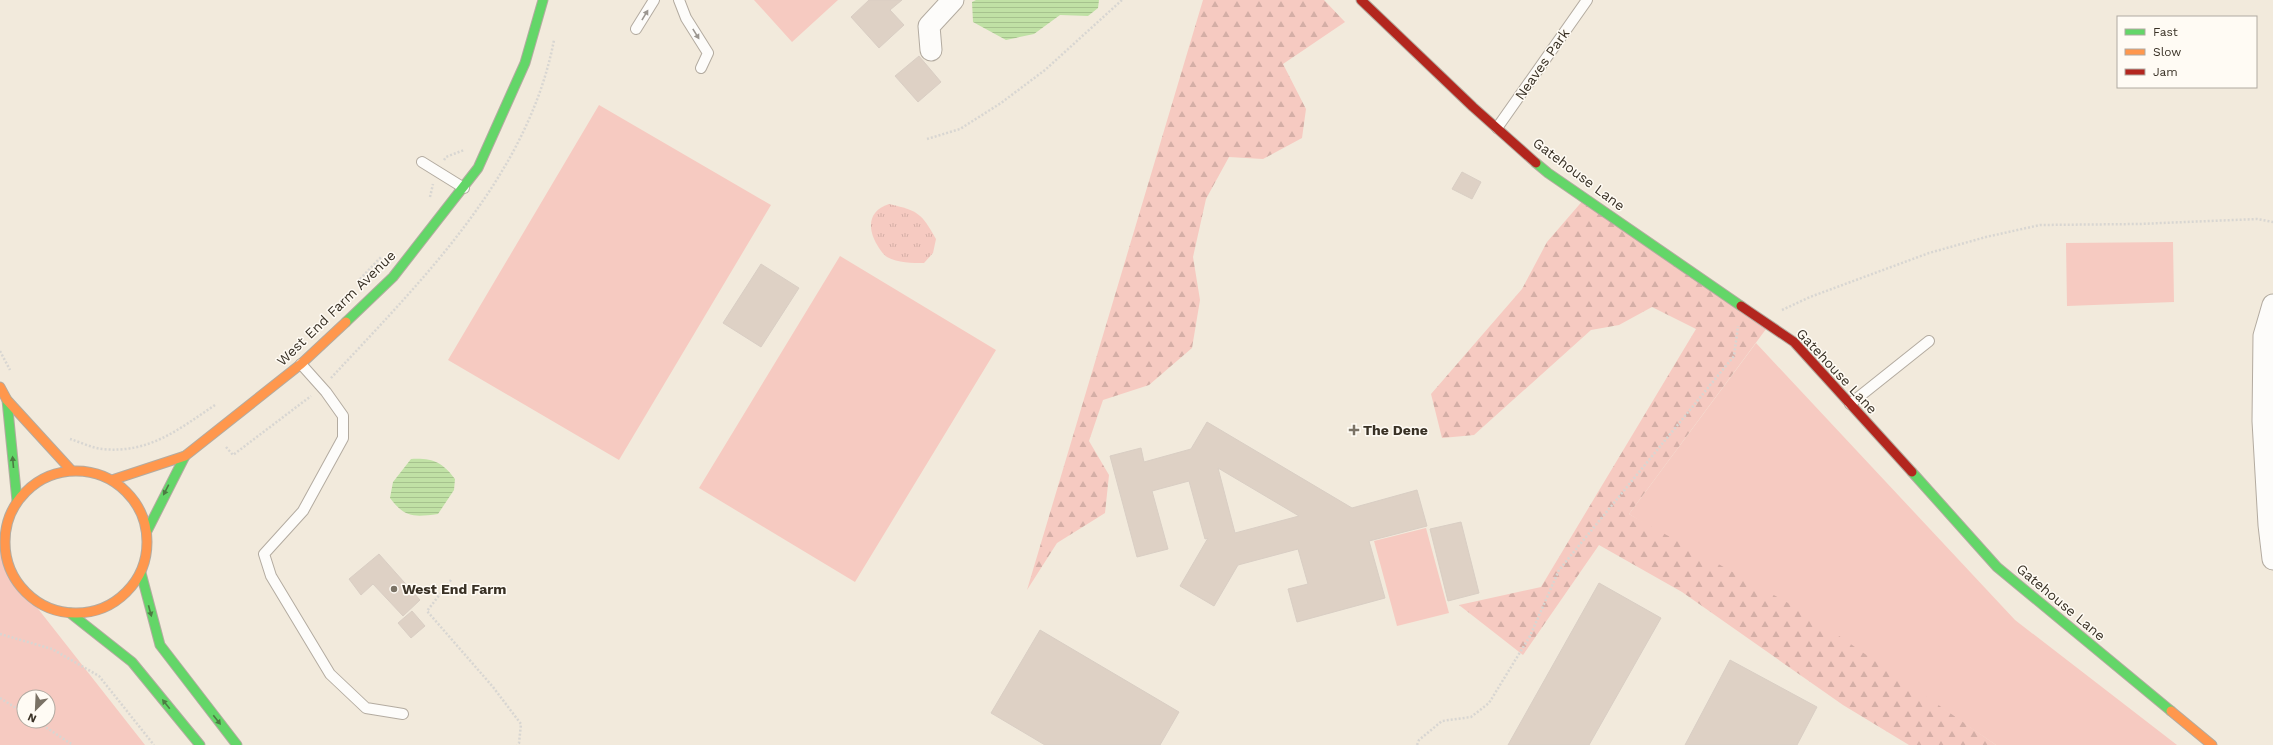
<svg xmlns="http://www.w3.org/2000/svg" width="2273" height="745" font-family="'Work Sans',sans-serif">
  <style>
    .grass { fill: #f6cac1; fill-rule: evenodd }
    .forest { fill: url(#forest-firs) }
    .park { fill: url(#park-tufts) }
    .water { fill: url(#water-rules) }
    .building { fill: #ded1c5; stroke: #d9cec4; fill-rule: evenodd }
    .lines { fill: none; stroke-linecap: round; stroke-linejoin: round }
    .lane-casing { stroke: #b3aba0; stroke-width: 12 }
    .street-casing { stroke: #b3aba0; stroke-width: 23 }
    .fast-casing { stroke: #b3aba0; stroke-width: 11 }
    .slow-casing { stroke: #b3aba0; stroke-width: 11 }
    .jam-casing { stroke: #b3aba0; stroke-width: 11 }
    .path { stroke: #d8d6d2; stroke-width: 2.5; stroke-dasharray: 2 2; stroke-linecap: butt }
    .lane { stroke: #fdfcfa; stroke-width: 10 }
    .street { stroke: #fdfcfa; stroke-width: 21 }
    .fast { stroke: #63d668; stroke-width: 9 }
    .slow { stroke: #ff974d; stroke-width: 9 }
    .jam { stroke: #b3261e; stroke-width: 9 }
    .oneway { fill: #9b9690 }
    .oneway2 { fill: #4c7b43 }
    .poi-dot { fill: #7a7265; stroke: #fffbf4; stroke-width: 1.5 }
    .labels { text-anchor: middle; stroke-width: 3; stroke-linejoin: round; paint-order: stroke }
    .street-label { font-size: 14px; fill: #393125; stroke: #fffbf4 }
    .poi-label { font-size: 14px; font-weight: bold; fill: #393125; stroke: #fffbf4; text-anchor: start }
  </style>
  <defs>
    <pattern id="forest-firs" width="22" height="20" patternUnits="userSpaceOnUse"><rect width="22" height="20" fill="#f6cac1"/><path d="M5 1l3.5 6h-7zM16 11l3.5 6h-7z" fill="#d4aea6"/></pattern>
    <pattern id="park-tufts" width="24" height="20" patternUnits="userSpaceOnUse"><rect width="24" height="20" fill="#f6cac1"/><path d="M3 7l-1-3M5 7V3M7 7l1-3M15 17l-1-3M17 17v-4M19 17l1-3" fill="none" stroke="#d4aea6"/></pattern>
    <pattern id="water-rules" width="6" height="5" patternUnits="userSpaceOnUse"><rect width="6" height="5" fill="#c0e1a5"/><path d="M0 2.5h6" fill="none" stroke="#a6c28e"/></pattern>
  </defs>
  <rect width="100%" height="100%" fill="#f2eadc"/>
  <path class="grass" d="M754,0H838L792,42Z
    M599,105L771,205L619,460L448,360Z
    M2173,242L2174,302L2067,306L2066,243Z
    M840,256L996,350L855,582L699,488Z
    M1756,343L2015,620L2177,745H1996L1924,696L1629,514Z
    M1426,528L1449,613L1397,626L1374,541Z
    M0,551L39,610L145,745H0ZM24,697H48V721H24Z"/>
  <path class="forest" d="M1203,0H1324L1345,22L1283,64L1306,109L1302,138L1263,159L1229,157L1206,199L1193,257L1200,300L1192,348L1149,385L1103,400L1089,441L1109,475L1105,513L1057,543L1027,590Z
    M1585,198L1769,325L1629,514L1806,613L1996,745H1909L1843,705L1682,592L1599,545L1523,655L1459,605L1541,587L1696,329L1652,307L1619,325L1591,330L1474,435L1442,438L1431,394L1522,289L1547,242Z"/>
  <path class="park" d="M889,204C919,211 921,213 936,239L933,253L924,263C912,263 898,263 887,257C884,255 881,251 879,248C867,230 867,211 889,204Z"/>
  <path class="water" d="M976,0H1099L1098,8L1088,16L1060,15L1034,34L1006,40L973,22L972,2Z
    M411,459C433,458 442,462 455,479L454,490L438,514C414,517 405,518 390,498L393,482Z"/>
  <path class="building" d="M869,0H902L890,10L904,25L879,48L851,17Z
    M919,56L941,82L918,102L895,76Z
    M1462,172L1481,182L1472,199L1452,189Z
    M761,264L799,288L761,347L723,323Z
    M1207,422L1352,508L1417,490L1427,526L1369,541L1385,598L1297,622L1288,589L1308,584L1298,549L1238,565L1214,606L1180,586L1208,538L1205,539L1189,481L1152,491L1168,549L1137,557L1110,456L1141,448L1144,462L1191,449ZM1218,468L1299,516L1235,533Z
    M1461,522L1479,593L1448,601L1430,529Z
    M379,554L420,600L403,616L373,584L361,595L349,579Z
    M1599,583L1661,618L1589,745H1508Z
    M412,611L425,626L411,638L398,623Z
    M1040,630L1179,712L1160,745H1045L991,713Z
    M1730,660L1817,707L1797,745H1685Z"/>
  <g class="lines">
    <defs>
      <path id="lane" d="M679,0L686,18L708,53L701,68
        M636,29L654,0
        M1497,128L1587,0
        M422,162L464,188
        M301,364L326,392L343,416V438L303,511L264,554L271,576L330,674L366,708L403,714
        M1850,404L1929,341"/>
      <path id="street" d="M931,50L929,26L953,0
        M2273,305L2264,336L2263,421L2269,525L2273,559"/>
      <path id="fast" d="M1536,163L1548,173L1741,306
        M346,322L393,277L478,168L525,63L543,0
        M7,400L17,501
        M1912,472L1997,567L2171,711
        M147,531L185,456
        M141,573L160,645L237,745
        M70,613L132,662L200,745"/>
      <path id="slow" d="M0,387L7,400L71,470
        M5 542a71 71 0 1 1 142 0a71 71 0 1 1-142 0Z
        M112,480L185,456L301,364L346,322
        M2171,711L2212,745"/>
      <path id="jam" d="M1361,0L1473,107L1536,163
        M1741,306L1794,342L1912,472"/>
    </defs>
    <use href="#lane" class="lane-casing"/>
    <use href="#street" class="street-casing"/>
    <use href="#fast" class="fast-casing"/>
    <use href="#slow" class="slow-casing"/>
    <use href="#jam" class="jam-casing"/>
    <path class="path" d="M927,139L960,129L1001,103L1045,70L1122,0
      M444,160L446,157L464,150
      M430,197L433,184
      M360,279L382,256
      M1782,310L1810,297L1929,253L1986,237L2040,225L2139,224L2257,219L2273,222
      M0,351L10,370
      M331,378C422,280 528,176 554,40
      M70,439C80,442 92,448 102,449C149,454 179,429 215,405
      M226,447L233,455L311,396
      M451,580L427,611L493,687L521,724L519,743L517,745
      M0,634L52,649L99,676L154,745
      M0,698L24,713
      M36,721L73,745
      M1417,745L1419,740L1442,721L1471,717L1489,703L1530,636L1559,570L1734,356L1738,326"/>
    <use href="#lane" class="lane"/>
    <use href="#street" class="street"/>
    <use href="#fast" class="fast"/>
    <use href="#slow" class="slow"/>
    <use href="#jam" class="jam"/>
  </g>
  <defs><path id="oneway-solid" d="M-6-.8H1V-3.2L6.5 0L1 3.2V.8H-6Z"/></defs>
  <g class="oneway">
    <use href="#oneway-solid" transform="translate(645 15) rotate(-59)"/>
    <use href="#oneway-solid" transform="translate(696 34) rotate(58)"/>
  </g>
  <g class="oneway2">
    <use href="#oneway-solid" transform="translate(13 462) rotate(-95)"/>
    <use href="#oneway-solid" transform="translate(166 490) rotate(117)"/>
    <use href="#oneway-solid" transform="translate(150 611) rotate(75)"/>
    <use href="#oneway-solid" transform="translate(166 704) rotate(-129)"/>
    <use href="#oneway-solid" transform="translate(217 720) rotate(52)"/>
  </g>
  <g class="poi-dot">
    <path d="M1352 424h4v4h4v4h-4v4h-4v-4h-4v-4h4z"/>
    <circle cx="394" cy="589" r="4"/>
  </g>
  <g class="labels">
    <g class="street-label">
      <text transform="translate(1542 64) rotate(-55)" y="5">Neaves Park</text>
      <text transform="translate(1579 174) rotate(37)" y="5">Gatehouse Lane</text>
      <text transform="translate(336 308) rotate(-44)" y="5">West End Farm Avenue</text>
      <text transform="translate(1837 371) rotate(47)" y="5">Gatehouse Lane</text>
      <text transform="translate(2061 602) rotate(40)" y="5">Gatehouse Lane</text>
    </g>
    <g class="poi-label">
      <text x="1363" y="435">The Dene</text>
      <text x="402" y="594">West End Farm</text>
    </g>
  </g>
  <rect x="2117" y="16" width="140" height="72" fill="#fffbf4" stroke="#b0aaa1"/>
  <rect x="2125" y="29" width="20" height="6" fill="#63d668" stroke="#b0aaa1"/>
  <text x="2153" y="36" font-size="12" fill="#393125">Fast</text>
  <rect x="2125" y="49" width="20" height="6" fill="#ff974d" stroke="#b0aaa1"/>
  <text x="2153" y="56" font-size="12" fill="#393125">Slow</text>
  <rect x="2125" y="69" width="20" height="6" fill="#b3261e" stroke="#b0aaa1"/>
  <text x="2153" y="76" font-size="12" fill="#393125">Jam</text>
  <g transform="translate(36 709) rotate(204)"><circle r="19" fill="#fffbf4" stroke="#b0aaa1"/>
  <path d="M0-3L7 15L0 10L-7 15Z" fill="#7a7265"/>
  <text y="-6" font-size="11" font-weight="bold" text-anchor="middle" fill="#393125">N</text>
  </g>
</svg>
